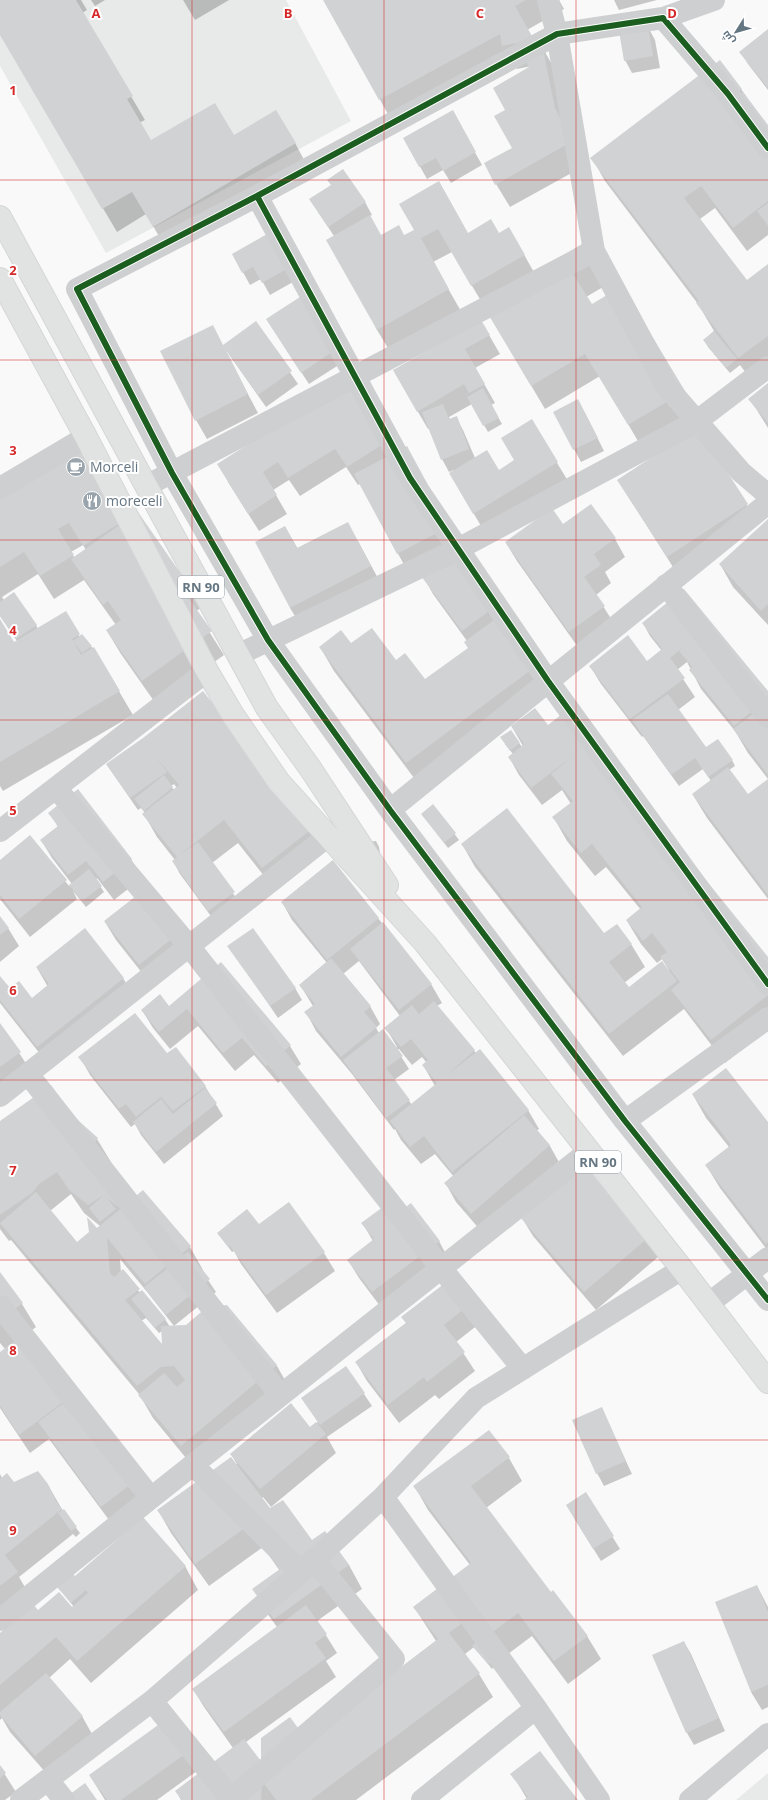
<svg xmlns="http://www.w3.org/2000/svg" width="768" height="1800" font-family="'Open Sans',Cairo,sans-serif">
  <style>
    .built { fill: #e8e9e9 }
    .shadow { fill: #0003; fill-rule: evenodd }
    .building { fill: #d0d2d3 }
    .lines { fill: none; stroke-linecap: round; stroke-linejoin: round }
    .primary-casing { stroke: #d5d6d7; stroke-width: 24 }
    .street { stroke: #cecfd0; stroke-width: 22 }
    .primary { stroke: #e1e2e2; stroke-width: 22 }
    .cycleway-casing { stroke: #fff; stroke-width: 8 }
    .cycleway { stroke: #1b5e20; stroke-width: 6 }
    .grid { fill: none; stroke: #d62828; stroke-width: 1; stroke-opacity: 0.55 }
    .labels { text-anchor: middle; stroke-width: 4; stroke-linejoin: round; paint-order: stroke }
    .shield { fill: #fff; stroke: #939fa8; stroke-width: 1 }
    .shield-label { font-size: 13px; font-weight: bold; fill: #657683 }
    .poi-label { font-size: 14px; fill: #657683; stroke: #fff; text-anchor: start }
    .grid-label { font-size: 13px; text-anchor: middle; font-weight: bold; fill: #d62828; stroke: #fff; stroke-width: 4; stroke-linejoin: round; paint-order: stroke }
  </style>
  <rect width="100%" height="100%" fill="#f9f9f9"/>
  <path class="built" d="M0,0H286L351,121L106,253L0,66Z
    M768,1773V1800H736Z"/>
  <path class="shadow" d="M0,0H81L87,10L82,13L145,120L139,123L151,142L234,137L295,143L308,167L167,250L146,214L117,232L0,34Z
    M91,0H105L95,6Z
    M183,0H229L195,20Z
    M324,0H559L564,9L527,30L537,46L541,45L554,68L586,165L510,207L496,184L513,149L507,110L532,66L517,69L511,59L393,123Z
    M614,0H657L619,10Z
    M648,27L655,40L660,68L632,73L625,60Z
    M768,30V90L748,64L741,52Z
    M713,75L741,89L768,127V235L747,251L715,208L700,219L747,281L768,265V369L752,381L740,365L730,373L708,347L704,340L714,331L698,304L605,181L592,158Z
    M452,111L482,165L451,183L443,170L427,179L404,138Z
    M365,202L372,215L370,216L381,236H404L416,230L401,204L468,234H499L509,228L535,274L592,240L615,280L586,297L591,306L697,415L642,448L600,376L545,409L452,252L433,262L462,313L391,353L377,330L334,236L318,212Z
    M274,232L300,278L270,295L261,279L250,285L233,254Z
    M267,320L345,361L309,384Z
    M481,321L500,354L475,368L495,403L491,405L502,424L488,432L472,404L449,417L450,420L456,417L463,430L475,458L499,471L515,461L531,420L568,481L484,531L461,492L454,470L449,472L442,459L430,428L428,429L394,371Z
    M256,323L298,384L266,407L230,356L224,345Z
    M212,326L258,413L207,439L196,420Z
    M356,378L401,450L407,447L460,545L408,572L360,484L358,485L346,467L300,496L289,480L273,490L287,514L259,531L228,482Z
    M768,384V428L750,399Z
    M554,412L585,413L604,451L581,462Z
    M698,428L758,523L678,575L618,480Z
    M83,448L187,584L201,608L196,611L224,655L156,704L121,654L107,631L116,625L84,580L54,599L38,574L2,597L4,600L36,625L38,629L65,613L80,637L94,649L133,715L3,791L0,786V621L13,644L17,641L0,616V499ZM83,545L86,550L74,557L71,552Z
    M768,520V625L733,587L720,564Z
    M563,526L615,539L625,557L605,572L611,583L596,595L615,625L580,650L517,561L506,543Z
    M285,527L298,549L358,541L381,584L301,626L290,608Z
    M459,549L548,691L420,786L334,671L320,647L351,645L425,681L469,648L467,641L433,594L423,576Z
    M684,591L768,692V779L748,753L735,731L701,689L687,662L677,670L695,697L678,710L707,750L732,760L735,766L729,770L748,795L768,780V899L707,818L693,795L711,781L703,769L679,786L643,736L642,737L601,684L590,666L647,662L662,651L650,636L643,623Z
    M548,726L768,959V1029L725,1063L684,1009L623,1056L475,867L462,844L604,935L631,944L645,967L624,983L629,988L669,970L662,959L657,963L641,944L627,921L641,910L606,867L595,876L567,841L554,818L571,804L562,790L542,805L519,775L509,757L513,754L505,744L510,731L522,747L523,746L512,727Z
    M142,740L271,779L330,848L276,891L238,843L212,863L241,905L216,923L180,874L173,861L175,860L157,837L144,814L145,813L141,808L138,810L107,765ZM174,784L177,788L174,790L171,786Z
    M433,805L459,840L448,848L422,814Z
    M50,813L131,859L142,878L183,930L150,983L116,940L105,922L135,898L128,889L114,900L97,878L96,880L104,892L86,907L73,891L77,899L30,937L0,899V861L30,836L69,886L72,884L52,858L41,840L58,827Z
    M376,841L379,847L382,866L358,843Z
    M332,861L431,984L442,1003L437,1006L476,1053L528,1110L539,1129L536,1131L550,1146L560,1164L482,1232L456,1202L446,1184L454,1177L435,1154L421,1164L401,1140L395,1129L394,1130L352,1074L316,1031L306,1012L313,1006L300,985L327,963L292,920L282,902ZM359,961L400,1016L386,1028L397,1047L396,1048L379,1033L376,1028L380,1024L370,1006L343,974ZM399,1049L412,1065L422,1057L426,1062L423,1065L435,1086L412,1105L394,1080L409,1069L397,1050Z
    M0,918L8,928L19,946L0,962Z
    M229,946L295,988L302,1000L278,1018Z
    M221,963L290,1046L301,1064L278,1083L254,1055L235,1071L198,1026L170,1049L153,1028L142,1010L169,1007Z
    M37,968L123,978L134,997L48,1064L0,1003V978L9,989L32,999L48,987Z
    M0,1024L27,1065L0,1084Z
    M166,1055L205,1086L223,1116L164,1164L141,1135L135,1124L131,1127L90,1075L80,1057Z
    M693,1095L768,1124V1251L720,1188L706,1165L729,1147L706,1118Z
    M70,1115L97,1139L111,1162L105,1169L190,1247L203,1270L202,1271L216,1292L174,1326H186L227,1306L277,1366L290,1389L195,1469L153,1418L139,1394L11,1240L9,1241L0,1229V1122ZM71,1194L84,1213L100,1226L77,1243L50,1211ZM120,1259L148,1293L174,1326L170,1327L163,1316L121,1273ZM146,1318L159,1333L162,1331L163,1347L141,1321Z
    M288,1203L324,1253L335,1271L277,1313L241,1264L234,1251L232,1252L218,1233L259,1225Z
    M522,1218L648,1238L658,1257L596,1310L533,1236Z
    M363,1224L439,1241L449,1260L383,1310L359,1278L348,1260L373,1241Z
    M0,1274L22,1304L36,1327L28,1333L149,1497L112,1524L49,1439L30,1453L0,1408V1353L5,1349L0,1343Z
    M449,1281L479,1324L456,1342L475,1371L439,1399L435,1395L399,1423L367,1381L356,1362L406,1323Z
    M346,1367L372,1406L327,1437L336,1453L271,1507L263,1497L262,1498L269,1508L312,1541L324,1532L349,1565L362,1589L317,1621L337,1653L326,1661L336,1677L246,1742L261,1763L290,1718L306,1740L436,1641L414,1607L470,1565L428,1510L415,1487L509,1458L522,1481L486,1508L550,1593L587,1636L601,1659L568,1684L532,1636L508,1654L492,1669L474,1647L465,1654L479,1674L493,1697L356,1800H181L176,1791L233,1748L204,1707L193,1689L277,1627L267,1613L280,1571L263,1547L209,1586L171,1533L158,1510L237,1464L231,1454L310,1428L318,1422L302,1398Z
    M601,1408L632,1474L604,1486L597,1473Z
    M0,1474L2,1478L14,1483L48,1485L63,1511L80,1533L76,1537L73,1534L19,1577L30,1596L0,1616Z
    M586,1494L620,1549L601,1561L574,1518Z
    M185,1566L198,1590L91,1683L70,1659L49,1678L82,1716L92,1734L47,1774L10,1732L2,1718L0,1720V1634L38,1611L72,1609L74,1607L59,1588L75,1578Z
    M757,1586L768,1607V1707L762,1710L751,1692Z
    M684,1642L691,1654L725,1731L694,1745L687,1733Z
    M165,1722L197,1771L157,1800H105L90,1776Z
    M0,1767L16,1792L5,1800H0Z
    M512,1774L576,1800H525L527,1799Z"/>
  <path class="building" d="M0,0H76L133,96L127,99L151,140L215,103L234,135L276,110L296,143L153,227L132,192L102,209L0,35Z
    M323,0H526L515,6L537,45L542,44L555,108L573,141L495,185L484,163L512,148L494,116L505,110L493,88L529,67L516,43L502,46L500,34L379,100Z
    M648,26L653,56L624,61L619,31Z
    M768,29V88L739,52Z
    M720,60L742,89L731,98L708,69Z
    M706,70L730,102L743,92L768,125V201L733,228L701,186L684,198L747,280L768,264V336L738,358L696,303L699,301L590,158Z
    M453,110L476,152L443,171L436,158L419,167L403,138Z
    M343,169L366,202L328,227L309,199L331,185L327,180Z
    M439,181L468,233L491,219L499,233L509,227L525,255L471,286L438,229L421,238L449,289L377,330L326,240L370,215L381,235L399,225L404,235L414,230L399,204Z
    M768,203V226L757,211Z
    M274,230L294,265L262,283L253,267L242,273L232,254Z
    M592,238L573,274L592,304L622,286L685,391L628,425L585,354L531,386L482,304Z
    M317,286L329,305L316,314L338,348L301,373L266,319Z
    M481,320L490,335L465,349L485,384L469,393L464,384L417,412L393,370Z
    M256,321L292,371L258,395L226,350L248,394L195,421L160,351L213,325L223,345Z
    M714,331L737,359L726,368L703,340Z
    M356,376L394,437L347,467L335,449L288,478L278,462L263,472L277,495L248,514L217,464Z
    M768,383V423L748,399Z
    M483,388L499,418L483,426L467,397Z
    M578,399L598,438L573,450L553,412Z
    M443,404L449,419L457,416L469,449L441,460L422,412Z
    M532,419L558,462L473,514L449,473L487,450L499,470L514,460L501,438Z
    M698,427L748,504L667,557L617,480Z
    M83,446L128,518L83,546L69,523L58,529L74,555L40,576L24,552L0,567V498Z
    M407,446L450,526L397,554L354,474Z
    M591,504L616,538L594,554L601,565L584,577L605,606L569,632L505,542L552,508L563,524Z
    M138,512L188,584L182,589L212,631L142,681L106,630L121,620L108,601L103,605L71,559Z
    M768,519V604L761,611L719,564Z
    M348,522L371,566L290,608L255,542L285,526L297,548Z
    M460,548L500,603L462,631L421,576Z
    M684,589L768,691V698L734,726L689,670L692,667L679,651L706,629L670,658L685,678L630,719L589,666L628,635L647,661L662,649L642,623Z
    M14,592L37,625L16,639L0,616V602Z
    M66,611L80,634L72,639L81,655L94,647L120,691L0,762V619L14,642Z
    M498,617L535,667L406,763L319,647L341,630L351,643L372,628L396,660L405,653L425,679L468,648L464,642Z
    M82,634L92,646L82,653L73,641Z
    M203,691L271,777L318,824L262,868L224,820L178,856L198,842L235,892L208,911L172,861L177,857L142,814L179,785L156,757L167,772L130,798L106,764L143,738Z
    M668,694L706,747L718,739L733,760L708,777L695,758L671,775L632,720Z
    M768,703V775L733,729Z
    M535,708L548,725L562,714L668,833L768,957V995L711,1040L671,990L680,982L660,957L667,952L652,933L643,941L626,920L642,907L592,844L581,853L552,817L573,801L551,774L574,755L531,788L508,757L524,744L511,726Z
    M511,730L520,743L510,751L500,737Z
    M728,767L748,794L768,779V895L692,794Z
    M164,775L173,787L144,811L134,799Z
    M78,789L132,859L103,882L86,861L68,875L40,840L58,826L48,813Z
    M433,804L456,833L444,843L421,814Z
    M507,808L604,933L617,924L632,944L609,962L629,987L662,961L677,981L609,1034L461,844Z
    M30,835L67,880L19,919L0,895V860Z
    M333,860L379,918L327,960L281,902Z
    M89,869L102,886L82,901L69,885Z
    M136,896L184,929L139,965L104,921Z
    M0,916L9,928L0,935Z
    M383,922L432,984L399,1010L350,949Z
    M85,928L124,978L37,1047L0,1000V976L10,988L19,981L32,998L49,984L36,967Z
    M253,928L296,988L270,1006L227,946Z
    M331,958L371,1006L364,1012L377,1027L341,1057L304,1012L315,1004L299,985Z
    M221,962L291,1045L266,1066L242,1038L223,1053L187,1009L159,1032L141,1010L160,994L169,1006Z
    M434,1001L475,1050L447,1075L480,1049L529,1110L452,1172L424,1136L410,1147L390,1121L437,1083L422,1065L428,1060L411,1039L401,1047L384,1028L412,1005L419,1014Z
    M135,1013L167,1053L176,1047L206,1086L173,1111L161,1097L136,1117L126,1104L119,1109L78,1057Z
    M0,1023L21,1052L0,1067Z
    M383,1029L403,1056L386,1068L410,1100L386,1118L343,1060Z
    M726,1068L768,1122V1242L766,1244L705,1165L731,1145L692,1094Z
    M51,1085L71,1114L98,1138L91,1147L129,1200L118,1207L107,1198L116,1209L100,1222L89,1208L104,1195L88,1205L69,1190L57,1172L39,1184L32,1193L0,1215V1121Z
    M205,1088L217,1103L156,1152L133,1122L161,1099L173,1114Z
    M524,1115L550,1145L471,1214L444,1183Z
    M590,1159L648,1238L584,1292L521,1218Z
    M143,1190L191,1246L145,1284L107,1238L110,1273L114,1277L123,1269L140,1289L125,1300L162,1344L161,1326L186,1325L207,1307L227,1305L277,1365L181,1446L138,1395L164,1373L177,1387L185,1380L174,1366L161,1367L137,1386L0,1223L36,1192L77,1242L89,1232L87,1217L97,1228Z
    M289,1202L325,1252L266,1295L230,1246L228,1247L217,1233L247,1209L259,1224Z
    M411,1203L440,1241L372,1292L347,1260L374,1239L361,1223L387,1204L395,1215Z
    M188,1252L210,1279L166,1315L144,1287Z
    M0,1272L23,1303L0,1320Z
    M449,1280L469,1305L444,1325L465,1352L427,1382L424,1377L388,1405L355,1362L406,1323L401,1317Z
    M142,1290L166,1319L155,1328L131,1299Z
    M28,1331L74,1394L19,1435L0,1406V1352Z
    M346,1366L365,1393L320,1425L301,1398Z
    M76,1394L139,1478L101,1507L38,1422Z
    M291,1403L310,1427L316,1422L326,1434L260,1489L230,1454Z
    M602,1407L626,1461L596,1474L572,1420Z
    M489,1430L510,1457L471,1486L551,1592L553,1590L588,1636L554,1661L518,1613L494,1631H491L506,1648L488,1664L472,1646L489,1631L469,1618L449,1633L480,1673L311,1800H276L262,1781L261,1800H182L175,1791L244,1739L261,1761V1738L290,1717L306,1739L284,1737L293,1749L438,1639L413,1607L471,1563L413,1486Z
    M231,1457L270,1508L283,1500L312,1540L325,1531L349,1565L274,1619L252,1589L280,1569L249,1525L195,1564L157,1510Z
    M38,1471L48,1484L56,1501L62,1509L5,1555L18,1572L0,1586V1479L7,1473L14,1482Z
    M586,1492L614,1536L593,1549L566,1505Z
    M64,1509L77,1527L71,1531L58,1513Z
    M143,1517L186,1566L77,1661L56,1637L0,1685V1633L33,1604L38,1610L59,1592L72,1607L88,1593L86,1590L71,1603L57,1587L73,1574L75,1576Z
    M757,1585L768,1612V1685L751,1692L715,1602Z
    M306,1605L327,1634L315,1643L326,1658L224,1732L192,1689Z
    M684,1641L719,1718L686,1733L652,1655Z
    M46,1673L83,1716L35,1756L0,1715V1712Z
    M165,1720L188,1752L121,1800H107L89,1775Z
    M540,1751L578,1800H524L528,1797L510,1774Z
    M0,1765L6,1773L0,1778Z
    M85,1783L97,1800H62Z"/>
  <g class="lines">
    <defs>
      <path id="primary" d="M0,217L267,708L310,768L387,885
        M0,279L86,437L207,671L233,715L279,782L425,943L682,1269L768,1382"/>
    </defs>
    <use href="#primary" class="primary-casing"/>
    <path class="street" d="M548,0L557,34L594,251L667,387L741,472L768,495
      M663,18L714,0
      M768,148L728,94L663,18L557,34L257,196L410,478L548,681L768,984
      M257,196L77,289L172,473L268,640L390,810L625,1121L768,1300
      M146,486L594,251
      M0,488L86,437
      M666,585L768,717
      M238,655L458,549L697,421L768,367
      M56,788L189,946L441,1268L523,1369
      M390,810L768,503
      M0,831L207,671
      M28,1074L280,1395
      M0,1096L328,836
      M625,1121L768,1018
      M708,1304L768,1258
      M0,1306L151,1498
      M193,1465L301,1572
      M383,1497L536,1708L599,1800
      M0,1620L151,1498L589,1151
      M152,1701L232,1800
      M48,1780L64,1800
      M231,1799L394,1659L314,1559
      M21,1800L152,1701L301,1572L383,1497L476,1398L682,1269
      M422,1800L536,1708
      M690,1800L768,1734"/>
    <use href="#primary" class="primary"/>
    <defs>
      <path id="cycleway" d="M768,148L728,94L663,18L557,34L257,196L410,478L548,681L768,984
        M257,196L77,289L172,473L268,640L390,810L625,1121L768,1300"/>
    </defs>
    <use href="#cycleway" class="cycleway-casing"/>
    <use href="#cycleway" class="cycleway"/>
  </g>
  <path class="grid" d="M192,0V1800M384,0V1800M576,0V1800M0,180H768M0,360H768M0,540H768M0,720H768M0,900H768M0,1080H768M0,1260H768M0,1440H768M0,1620H768"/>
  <defs>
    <symbol id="cafe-disc" viewBox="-11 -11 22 22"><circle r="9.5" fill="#99a4ac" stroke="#fff"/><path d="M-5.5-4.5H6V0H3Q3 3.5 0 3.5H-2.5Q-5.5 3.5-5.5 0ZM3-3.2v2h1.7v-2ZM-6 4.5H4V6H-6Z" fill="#fff"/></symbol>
    <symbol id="restaurant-disc" viewBox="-11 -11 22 22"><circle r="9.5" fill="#99a4ac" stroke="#fff"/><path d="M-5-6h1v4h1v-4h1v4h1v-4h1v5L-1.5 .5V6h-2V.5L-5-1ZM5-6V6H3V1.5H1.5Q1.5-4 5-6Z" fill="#fff"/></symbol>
  </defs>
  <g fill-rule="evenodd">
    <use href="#cafe-disc" x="65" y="456" width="22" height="22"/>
    <use href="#restaurant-disc" x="81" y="490" width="22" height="22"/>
  </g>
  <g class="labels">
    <g class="shield">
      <rect x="178" y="576" width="46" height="22" rx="3"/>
      <rect x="575" y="1151" width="46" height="22" rx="3"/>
    </g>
    <g class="shield-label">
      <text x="201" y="592">RN 90</text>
      <text x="598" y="1167">RN 90</text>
    </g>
    <g class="poi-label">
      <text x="90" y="472">Morceli</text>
      <text x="106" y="506">moreceli</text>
    </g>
  </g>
  <g class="grid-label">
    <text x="96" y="18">A</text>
    <text x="288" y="18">B</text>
    <text x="480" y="18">C</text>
    <text x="672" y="18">D</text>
    <text x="13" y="95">1</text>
    <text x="13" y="275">2</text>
    <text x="13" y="455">3</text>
    <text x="13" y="635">4</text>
    <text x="13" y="815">5</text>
    <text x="13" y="995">6</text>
    <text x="13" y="1175">7</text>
    <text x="13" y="1355">8</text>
    <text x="13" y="1535">9</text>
  </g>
  <g transform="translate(736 32) rotate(233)" stroke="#ffffff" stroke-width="3" paint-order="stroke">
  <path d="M0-3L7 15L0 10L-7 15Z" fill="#657683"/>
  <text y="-6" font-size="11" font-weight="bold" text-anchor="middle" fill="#657683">ش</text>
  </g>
</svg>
